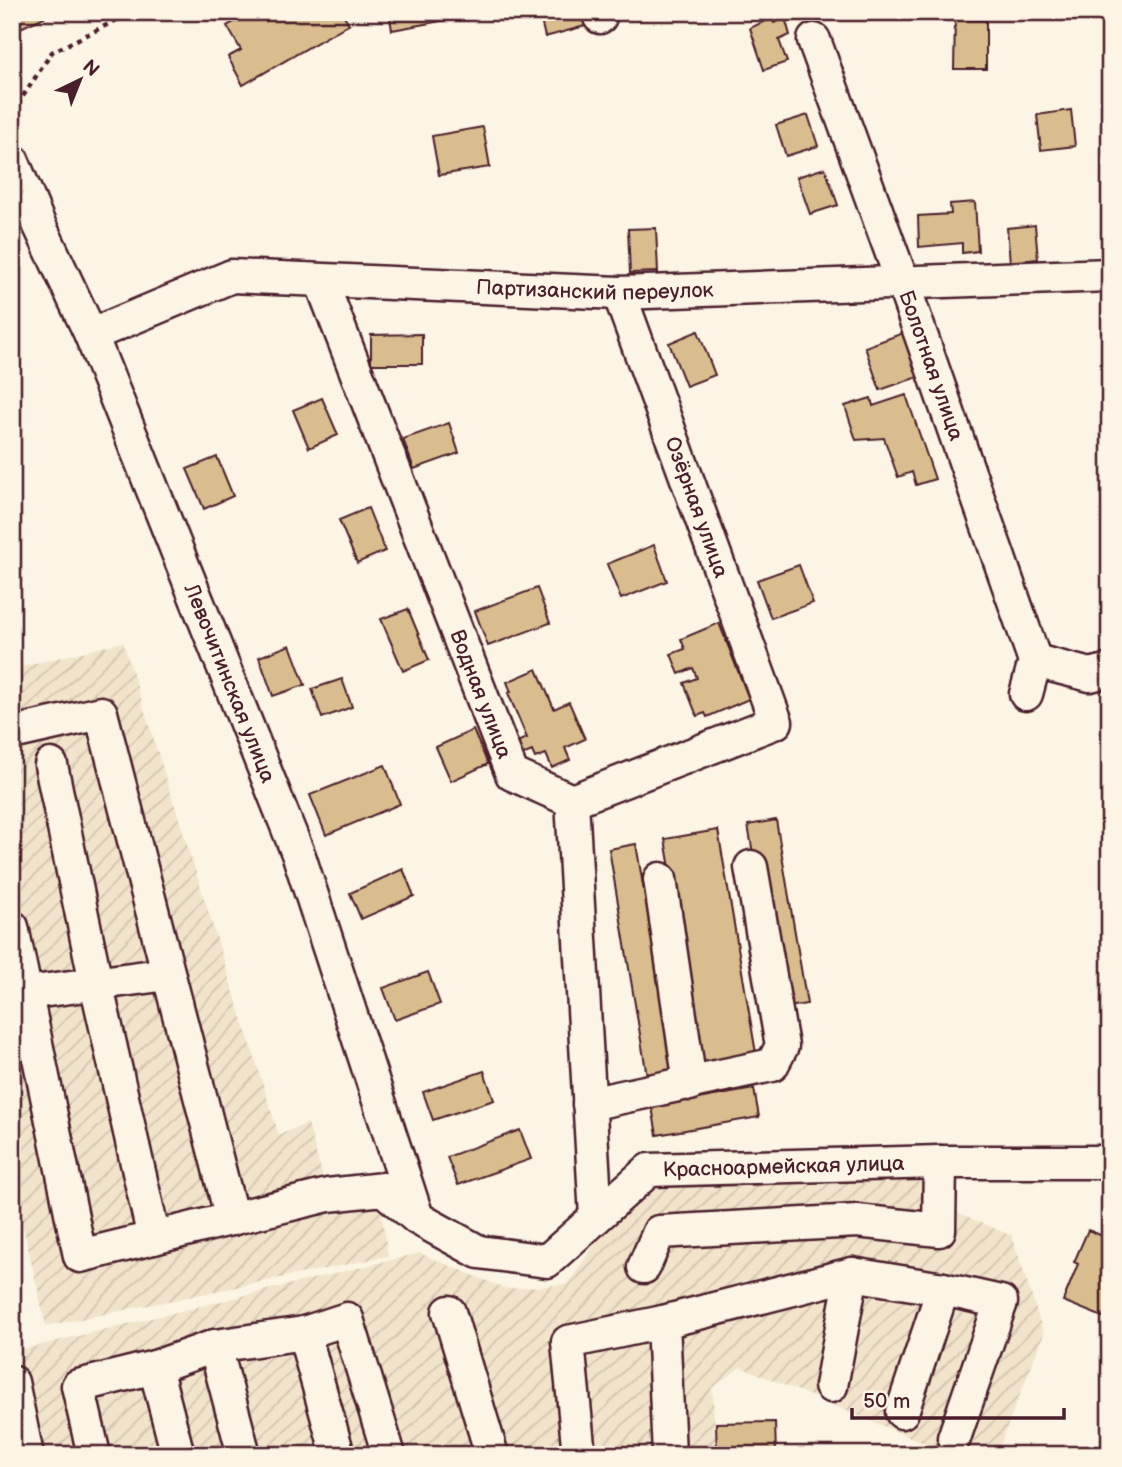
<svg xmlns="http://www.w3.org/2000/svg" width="1122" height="1467" font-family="'Balsamiq Sans',sans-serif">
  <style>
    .industrial { fill: url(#industrial-furrows) }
    .building { fill: #dabd8e; stroke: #4a1f2b; stroke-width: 2 }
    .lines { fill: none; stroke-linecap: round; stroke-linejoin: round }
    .minor-casing { stroke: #4a1f2b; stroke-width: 37 }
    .path { stroke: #4a1f2b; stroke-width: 4.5; stroke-dasharray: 5 5; stroke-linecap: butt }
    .minor { stroke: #fcf5e5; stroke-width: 32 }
    .labels { text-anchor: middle; stroke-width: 7; stroke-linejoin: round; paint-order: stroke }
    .street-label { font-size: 21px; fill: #4a1f2b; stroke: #fcf5e5 }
  </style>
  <defs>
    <pattern id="industrial-furrows" width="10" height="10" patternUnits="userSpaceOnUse" patternTransform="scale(1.75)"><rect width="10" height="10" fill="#f2e4cb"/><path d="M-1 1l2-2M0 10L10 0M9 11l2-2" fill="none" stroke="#d1c3ae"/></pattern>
  </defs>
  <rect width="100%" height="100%" fill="#fcf5e5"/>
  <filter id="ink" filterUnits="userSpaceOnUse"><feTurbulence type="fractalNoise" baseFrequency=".0143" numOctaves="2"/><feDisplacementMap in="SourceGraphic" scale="14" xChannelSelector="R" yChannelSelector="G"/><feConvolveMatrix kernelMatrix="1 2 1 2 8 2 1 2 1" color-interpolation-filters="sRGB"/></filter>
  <g filter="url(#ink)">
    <path class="industrial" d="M123,642L279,1135L308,1123L332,1211L380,1202L388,1256L46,1326L12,1179V669Z
      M953,1173L952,1210L1012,1236L1044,1334L996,1455H953L741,1367L712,1388L717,1455H43L16,1351L419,1253L507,1289L568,1284L619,1207L653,1189Z"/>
    <path class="building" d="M12,12H55L12,32Z
      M252,12H342L349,24L243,85L228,57L241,50L227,26Z
      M389,12H450L452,19L392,30Z
      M539,12H582L585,26L545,37Z
      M772,18L774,23L785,18L790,35L779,40L787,62L764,70L750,28Z
      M955,19L986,20V69H954Z
      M1071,110L1075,146L1041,150L1037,115Z
      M808,115L818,146L786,156L776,125Z
      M483,127L490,167L439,175L432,136Z
      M825,168L838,205L810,214L797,177Z
      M975,202L978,251L962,253V243L919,247L918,216L951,214L950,204Z
      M1035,225L1038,259L1010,262L1007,228Z
      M656,228L658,272L630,273L628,229Z
      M698,331L715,375L686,386L669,343Z
      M903,333L918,377L880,390L865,347Z
      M422,334V364H371V335Z
      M906,395L935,479L916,485L912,472L898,477L884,438L856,440L845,406L871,398L873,406Z
      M322,398L338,435L309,448L293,410Z
      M449,423L459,453L414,469L403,439Z
      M217,457L233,496L204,509L187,469Z
      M368,508L385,551L357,563L339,520Z
      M654,545L667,581L621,599L607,564Z
      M799,565L813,603L771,618L757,580Z
      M537,588L550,623L488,646L475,611Z
      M408,609L429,660L403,671L381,619Z
      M719,623L749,699L707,717L705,713L697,716L684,683L697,678L693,668L679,674L671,654L685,649L681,639Z
      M290,645L305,685L273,696L259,657Z
      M537,669L554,709L569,702L585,739L565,748L570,760L552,768L546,754L535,758L532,751L520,756L514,743L527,738L508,693L511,692L507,682Z
      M342,679L352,707L322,718L312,689Z
      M473,730L488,764L451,781L436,747Z
      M385,765L400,804L326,835L310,795Z
      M776,820L807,1004L780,1008L748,825Z
      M718,830L758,1065L705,1072L665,839Z
      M636,844L676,1078L648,1082L609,849Z
      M403,869L414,896L361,919L350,893Z
      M428,972L440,1004L395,1020L383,988Z
      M484,1071L494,1100L433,1120L423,1092Z
      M754,1089L759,1117L657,1135L652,1107Z
      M520,1130L531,1159L458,1185L447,1157Z
      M1088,1230L1110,1239V1320L1063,1301L1078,1264L1074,1262Z
      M775,1422L776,1455H717L716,1423Z"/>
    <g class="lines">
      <defs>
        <g id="minor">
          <path d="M599,12L600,17"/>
          <path id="s1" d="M814,40L902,281L1035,661L1026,694"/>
          <path id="s2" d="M12,160L38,222L91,335L299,856L417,1217"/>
          <path id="s3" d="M321,281L512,774L572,801L596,1217"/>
          <path id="s4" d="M91,335L232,276L619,293L1110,275"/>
          <path d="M1035,661L1090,675L1110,670"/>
          <path d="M12,733L101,713L232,1219"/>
          <path d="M51,765L96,983L154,1238"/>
          <path d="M572,801L776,722L619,293"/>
          <path d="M660,879L690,1084"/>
          <path id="s5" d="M12,927L80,1256L328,1195L383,1189L417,1218L479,1252L547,1261L649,1170L940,1162H1110"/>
          <path d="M26,993L168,974"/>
          <path d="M589,1104L772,1065L782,1046L751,867"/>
          <path d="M644,1267L659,1232L857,1221L939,1230L940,1162"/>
          <path d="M449,1312L492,1455"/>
          <path d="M663,1322L852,1274L943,1289L1001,1302L954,1438"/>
          <path d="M155,1367L215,1346"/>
          <path d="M12,1382L27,1455"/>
          <path d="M831,1386L852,1274"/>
          <path d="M902,1412L943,1289"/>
          <path d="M94,1455L78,1386L155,1367L178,1455"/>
          <path d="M244,1455L215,1346L304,1333"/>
          <path d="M338,1455L304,1333L347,1319L389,1455"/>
          <path d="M579,1455L568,1342L663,1322L669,1455"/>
        </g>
      </defs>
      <use href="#minor" class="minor-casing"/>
      <path class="path" d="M12,113L52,52L133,12"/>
      <use href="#minor" class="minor"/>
    </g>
  </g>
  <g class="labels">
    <g class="street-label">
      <text dy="7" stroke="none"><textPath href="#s4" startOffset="516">Партизанский переулок</textPath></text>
      <text dy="7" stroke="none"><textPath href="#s1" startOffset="346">Болотная улица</textPath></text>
      <text transform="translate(697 507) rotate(70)" y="7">Озёрная улица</text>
      <text dy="7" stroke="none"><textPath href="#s2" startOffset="567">Левочитинская улица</textPath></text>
      <text dy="7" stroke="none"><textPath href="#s3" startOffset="443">Водная улица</textPath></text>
      <text dy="7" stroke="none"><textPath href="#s5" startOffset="1102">Красноармейская улица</textPath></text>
    </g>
  </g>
  <rect width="1122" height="1467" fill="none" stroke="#fcf5e5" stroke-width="42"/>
  <rect x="21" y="21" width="1080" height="1425" fill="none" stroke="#4a1f2b" stroke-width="2.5" filter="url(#ink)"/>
  <g transform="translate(80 80) rotate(43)" stroke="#fcf5e5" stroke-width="5" paint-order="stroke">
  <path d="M0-5L12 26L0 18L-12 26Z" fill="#4a1f2b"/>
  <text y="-10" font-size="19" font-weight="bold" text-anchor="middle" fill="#4a1f2b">N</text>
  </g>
  <path d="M852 1408v10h212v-10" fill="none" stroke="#4a1f2b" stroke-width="3.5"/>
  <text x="863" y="1408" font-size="21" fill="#4a1f2b" stroke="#fcf5e5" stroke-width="5" paint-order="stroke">50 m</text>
</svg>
